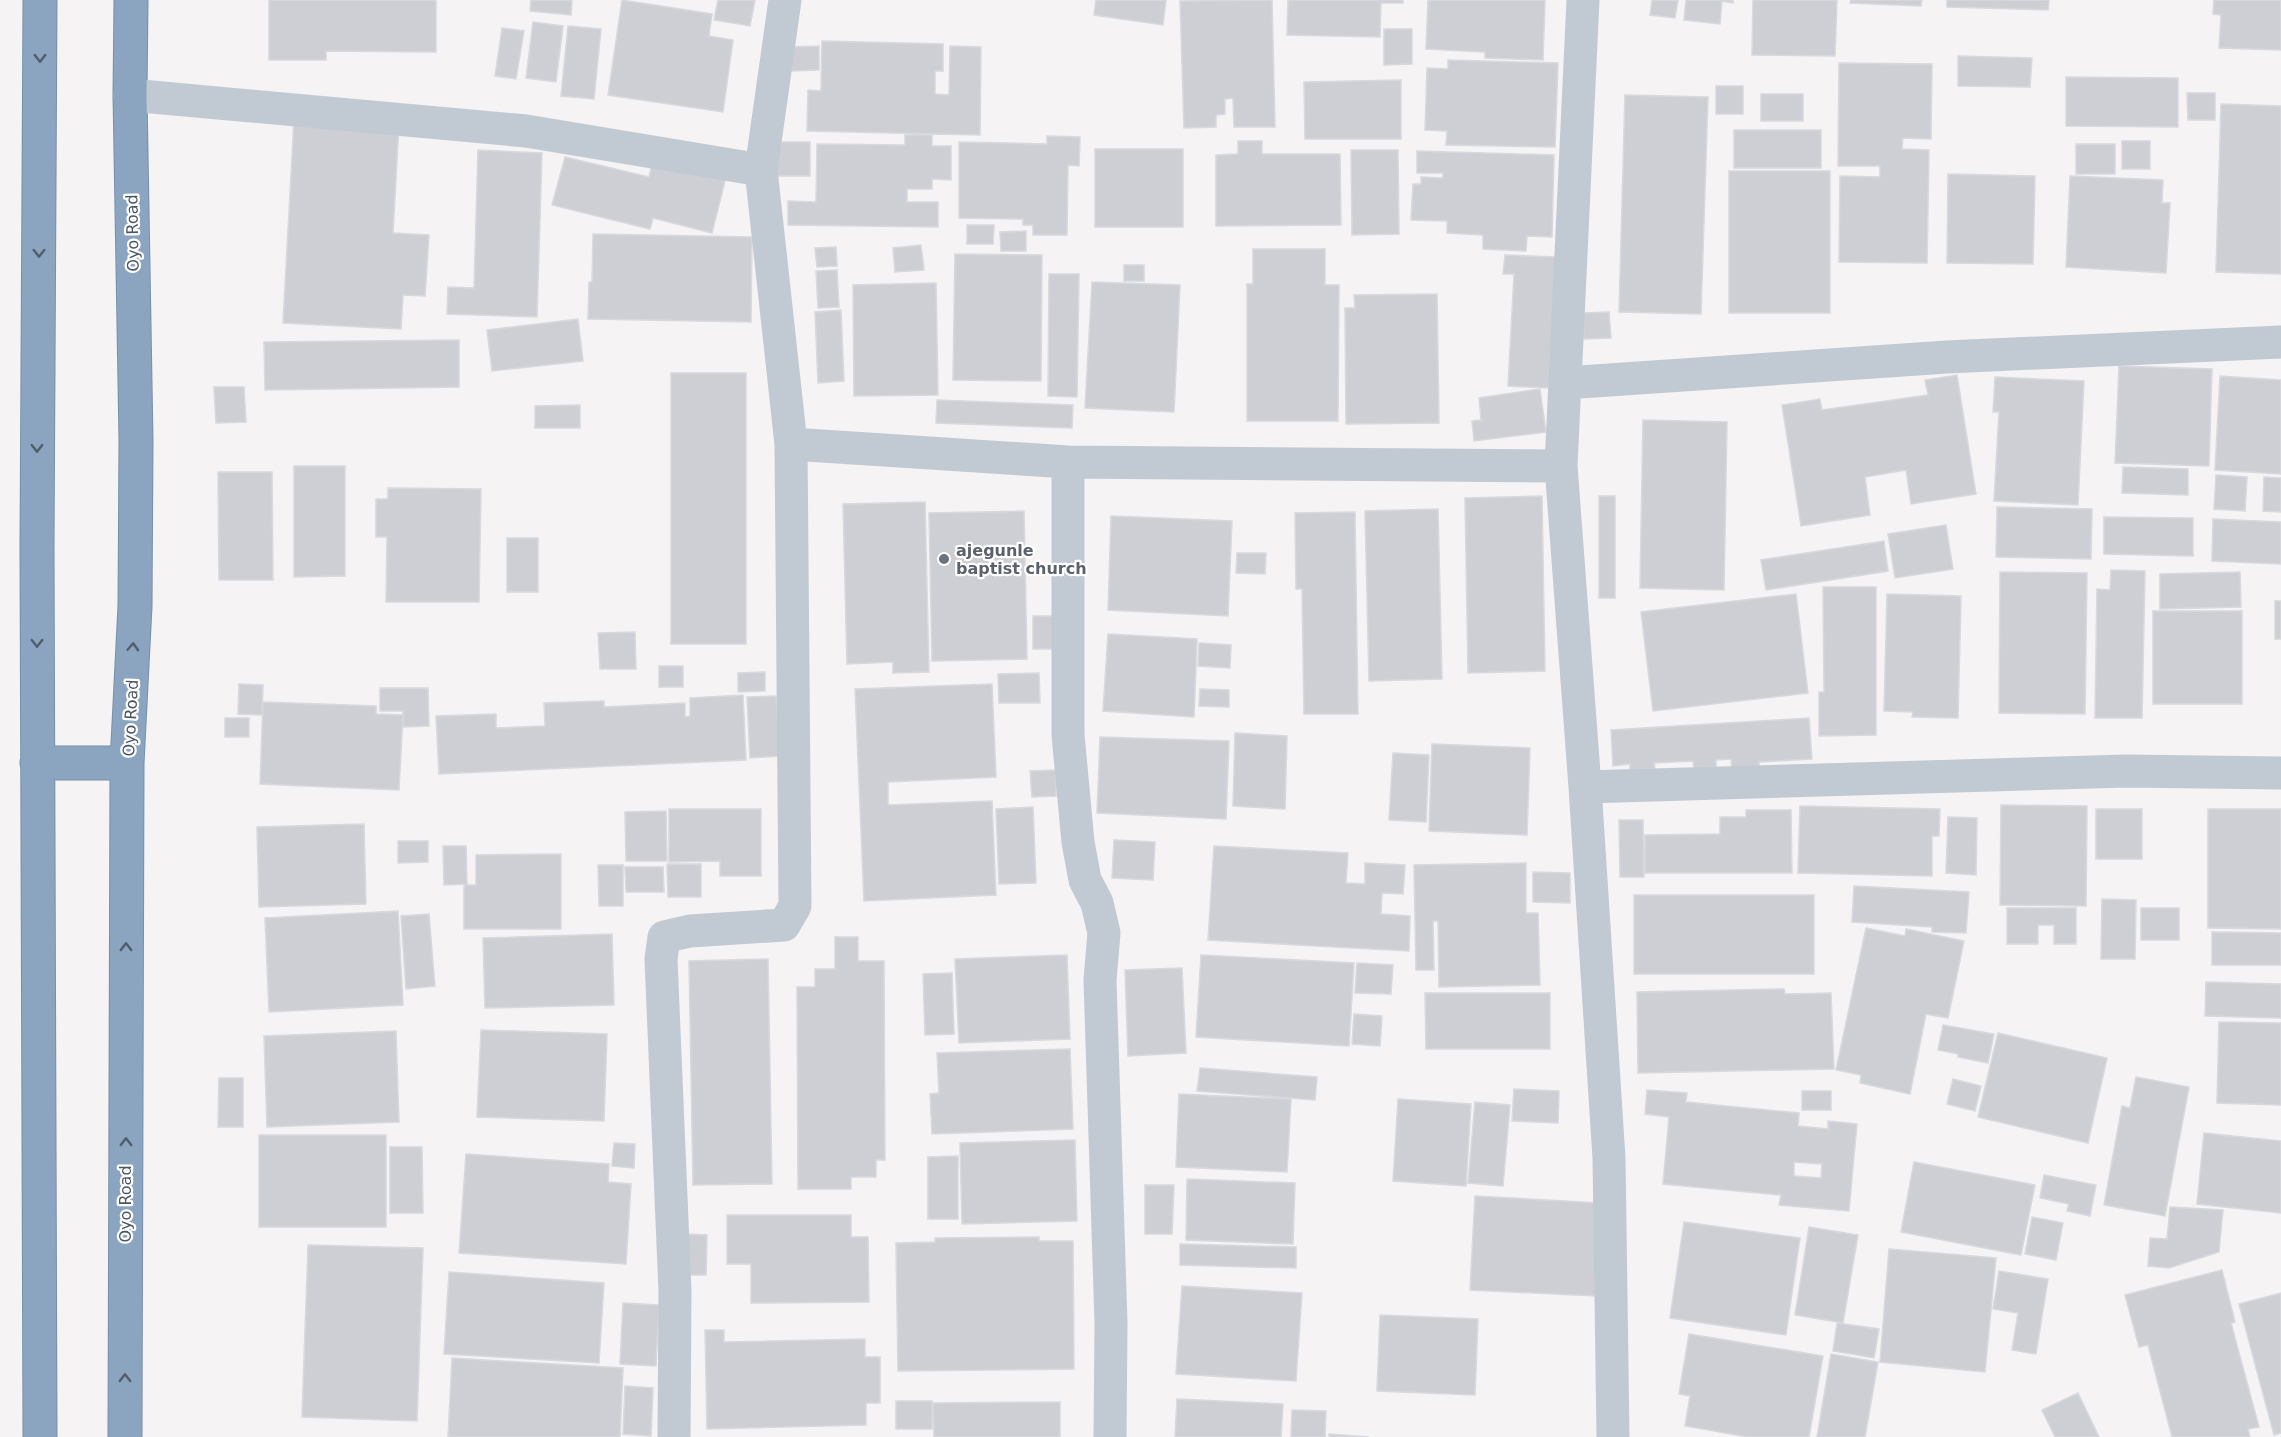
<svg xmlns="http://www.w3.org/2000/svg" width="2281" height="1437" font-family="'DejaVu Sans',sans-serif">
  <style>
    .building { fill: #cdcfd5; stroke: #d7d9de; stroke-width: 1.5; fill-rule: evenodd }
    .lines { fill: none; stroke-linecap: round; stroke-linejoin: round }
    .highway-casing { stroke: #7690ad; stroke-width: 35 }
    .street { stroke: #c1cad2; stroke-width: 33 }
    .highway { stroke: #8ba5c1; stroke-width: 33 }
    .oneway { stroke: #505e6b }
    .worship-dot { fill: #6b7280; stroke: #fff; stroke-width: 2 }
    .labels { text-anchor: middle; stroke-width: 4.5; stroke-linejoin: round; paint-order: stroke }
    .street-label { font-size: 16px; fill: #4a5661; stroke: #fff }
    .worship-label { font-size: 16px; font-weight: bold; fill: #5b616d; stroke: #fff; text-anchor: start }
  </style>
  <rect width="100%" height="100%" fill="#f5f3f3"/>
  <path class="building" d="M269,0H436V52L326,51V60H269Z
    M531,0H572L571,15L530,11Z
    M622,0L712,14L709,36L733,40L723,112L608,95Z
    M718,0H755L750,26L714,20Z
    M1096,0H1166L1163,25L1094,15Z
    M1272,0L1275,127H1234L1233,98L1225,99V114L1216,115V127L1184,128L1180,1Z
    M1288,0H1403V3H1381L1380,37L1287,35Z
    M1428,0H1545L1543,60L1485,58V52L1426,49Z
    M1652,0H1678L1675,18L1650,15Z
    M1686,0H1733V3L1722,1L1720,24L1684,20Z
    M1753,0H1837L1835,56L1752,55Z
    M1851,0H1922L1921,6L1850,3Z
    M1947,0H2049L2048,10L1947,7Z
    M2214,0H2281V50L2219,48L2221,15L2213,14Z
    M533,22L563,26L556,82L526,78Z
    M568,26L601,29L594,99L561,96Z
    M502,28L524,31L516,79L495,76Z
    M1384,29H1412V64L1384,65Z
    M822,41L943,44V71H935V94L949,95L950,46L981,47L980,135L807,131L808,90L821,91Z
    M819,46V70L791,71V47Z
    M1958,56L2032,58L2030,87L1958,86Z
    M1448,60L1558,63L1555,147L1446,145L1447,131L1425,130L1427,68L1448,69Z
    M1839,63L1932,64L1931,139L1903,138L1902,149L1929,150L1927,263L1839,262L1840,176L1880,177V166H1838Z
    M2066,77L2178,78V127L2066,126Z
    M1401,80V139H1305L1304,82Z
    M1716,86H1743V114H1716Z
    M2187,93H2215V120H2188Z
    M1761,94H1803V121H1761Z
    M1625,95L1708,97L1701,314L1619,312Z
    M2221,104L2281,106V274L2216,272Z
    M294,119L399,124L393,233L429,235L425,296L403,295L401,329L283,323Z
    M1734,130H1821V168H1734Z
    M905,135H932V146H951V180L932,179V189H907V202H938V227L788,225V201L816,202L817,144L905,145Z
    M1047,136L1080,137L1079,166L1068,165L1067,235H1033V225H1023V219L959,218V142L1047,144Z
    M1238,141H1262V154H1340L1341,225L1216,226V155L1238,154Z
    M2122,141H2150V169H2122Z
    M773,142H810V176H773Z
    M2076,144H2115V174H2076Z
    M1095,149H1183V227H1095Z
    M478,150L542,153L537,317L447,314L448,287L474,288Z
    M1351,150H1398L1399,234L1352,235Z
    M1417,151L1554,155L1552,237L1527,236L1526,251L1483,249V235L1447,233V221L1411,220L1413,184H1421V177L1443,178V173H1417Z
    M565,157L649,177L653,159L726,177L712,233L653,218L650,229L552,205Z
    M1729,171H1830V313H1729Z
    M1948,174L2035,176L2033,264L1947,263Z
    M2070,176L2163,180L2162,203H2170L2166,273L2066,267Z
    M967,225H994L993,244H967Z
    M1026,231V251H1001L1000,232Z
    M593,234L752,237L751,322L588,319L589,282H592Z
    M921,245L924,270L895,272L893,248Z
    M836,247L837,266L817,267L815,248Z
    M1253,249H1325V285H1339L1338,421H1247V284H1253Z
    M955,254L1042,255L1041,381L953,380Z
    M1505,255L1556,257L1549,388L1508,386L1514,274H1503Z
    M1124,265H1144V281H1124Z
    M837,270L839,307L818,308L816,271Z
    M1049,274H1079L1077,397L1048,396Z
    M1092,282L1180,285L1174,412L1085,408Z
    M936,283L938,395L854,396L853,285Z
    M1437,294L1439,423L1346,424L1345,308H1355L1354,295Z
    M841,310L844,381L818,383L815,312Z
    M1609,312L1611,338L1584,339L1583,313Z
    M578,319L583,361L492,371L487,330Z
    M459,340V387L265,390L264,342Z
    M2119,366L2212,369L2209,466L2115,463Z
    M671,373H746V644H671Z
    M1957,375L1976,494L1911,504L1906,470L1865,477L1870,515L1801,526L1782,405L1820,399L1822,410L1928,395L1925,380Z
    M2220,376L2281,380V474L2215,470Z
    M1995,377L2084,381L2078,505L1994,501L1999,412H1993Z
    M214,387H244L246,422L216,423Z
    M1540,389L1546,432L1474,441L1472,421L1481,420L1479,398Z
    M937,400L1073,405L1072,428L936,423Z
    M580,405V428H535V406Z
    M1643,420L1727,422L1724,590L1640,588Z
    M294,466H345V576L294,577Z
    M2123,467L2188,469V495L2122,493Z
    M218,472H272L273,580H219Z
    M2216,475L2247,477L2245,511L2214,509Z
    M2264,477L2281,478V512L2263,511Z
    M388,488L481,489L479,602H386L387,537H376V499H388Z
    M1542,496L1545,671L1468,673L1465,498Z
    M1599,496H1615V598H1599Z
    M925,502L929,672L893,673V662L847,664L843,504Z
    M1997,507L2092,509L2091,559L1996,557Z
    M1438,509L1442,679L1369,681L1365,511Z
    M1024,511L1027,659L932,661L929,513Z
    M1355,512L1358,714H1304L1302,589H1296L1295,513Z
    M1111,516L1232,521L1228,616L1108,610Z
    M2104,517L2193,518V556L2104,554Z
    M2213,519L2281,522V564L2212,561Z
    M1946,525L1953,569L1895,578L1888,534Z
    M507,538H538V592H507Z
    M1884,541L1888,571L1766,590L1761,560Z
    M1237,553H1266L1265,574L1236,573Z
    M2111,570L2145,571L2142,718H2095L2097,589L2110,590Z
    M2000,572L2087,573L2085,714L1999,713Z
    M2240,572L2241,607L2160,609V574Z
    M1823,587H1876V735L1819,736V692H1824Z
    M1796,594L1808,693L1653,711L1641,612Z
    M1887,594L1961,596L1958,718L1912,717L1913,712L1884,711Z
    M2275,601H2281V639H2275Z
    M2153,611H2242V704H2153Z
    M1033,616H1060V649H1033Z
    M635,632L636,669H600L598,633Z
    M1108,634L1197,639L1194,717L1103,711Z
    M1199,643L1231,645L1230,668L1198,666Z
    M659,666H683V687H659Z
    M765,672V691L738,692V673Z
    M1039,673L1040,703H999L998,674Z
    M239,684L263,685L262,715L238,714Z
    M992,684L996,777L888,782V805L992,801L996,895L864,901L855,689Z
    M380,688H428L429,726L403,727V711H380Z
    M1200,689L1229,690V707L1199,706Z
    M743,695L746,760L439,774L436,716L496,714V728L545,726L544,703L604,701V707L685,703V717L690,716V698Z
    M776,696L780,756L750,758L747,697Z
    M263,702L376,706V714L403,715L399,790L260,784Z
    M225,718H249V737H225Z
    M1809,718L1812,759L1759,762V769L1732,771L1731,759L1716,760V767L1694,768L1693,761L1654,763L1655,769L1630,770V764L1613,766L1611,730Z
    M1235,733L1287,736L1285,809L1233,806Z
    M1100,737L1229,741L1226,819L1097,813Z
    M1432,744L1530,748L1527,835L1429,831Z
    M1393,753L1429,755L1426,822L1389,820Z
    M1056,770V796L1032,797L1030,771Z
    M2001,805L2087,806L2086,906L2000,905Z
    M1800,806L1940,809L1939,836H1932V876L1798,873Z
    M1033,807L1036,883L999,884L996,809Z
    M669,809H761V876H720V861L669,862Z
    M2096,809H2142V859H2096Z
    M2208,809H2281V929L2208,928Z
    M1746,810H1791L1792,873H1645V835L1720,834V817H1746Z
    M666,811L667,861H626L625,812Z
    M1948,817L1977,818L1976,875L1946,873Z
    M1619,820H1643L1644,877H1620Z
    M364,824L366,904L259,907L257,827Z
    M1114,840L1155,842L1153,880L1112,878Z
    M398,841H428V862L398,863Z
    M443,846H466L467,884L444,885Z
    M1214,846L1348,853L1346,883L1365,884V863L1405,865L1403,894L1382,893L1381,914L1410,916L1409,951L1208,940Z
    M561,854V929H464V885H476V855Z
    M1526,863V913H1538L1540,985L1439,987L1438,921H1433L1434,970H1416L1414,865Z
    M667,864H701V897H668Z
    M598,865H623V906H599Z
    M625,867H663L664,892H626Z
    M1533,872L1570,873V903L1533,902Z
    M1854,886L1969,892L1966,933L1932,932V927L1852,922Z
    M1634,895H1814V974H1634Z
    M2102,899L2136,900L2135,959H2101Z
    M2007,908H2076V944H2054V925H2038V944H2007Z
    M2141,908H2179V940H2141Z
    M398,911L403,1005L269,1012L265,918Z
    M429,914L435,986L406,989L401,916Z
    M1866,928L1905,936L1906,929L1964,941L1948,1018L1926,1014L1910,1094L1860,1083L1861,1075L1836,1070Z
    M2212,932L2281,933V965H2212Z
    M612,934L614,1005L485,1008L483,938Z
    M835,937H858V961H884L885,1160H876V1177H851V1189H798L797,987H815V969H835Z
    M1067,955L1070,1039L959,1043L955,959Z
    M1201,955L1354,963L1349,1046L1196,1037Z
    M768,959L772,1184L693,1185L689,961Z
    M1357,963L1393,965L1391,994L1355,993Z
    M1182,968L1186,1053L1128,1056L1125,970Z
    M952,973L954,1034L925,1035L923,974Z
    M2206,982L2281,984V1018L2205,1016Z
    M1784,989L1785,994L1831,993L1834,1069L1638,1073L1637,992Z
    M1425,993H1550V1049H1426Z
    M1354,1014L1382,1016L1380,1046L1352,1044Z
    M2219,1022L2281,1023V1105L2217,1103Z
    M1943,1025L1994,1034L1988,1063L1958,1057V1054L1938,1050Z
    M481,1030L607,1034L604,1121L477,1117Z
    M396,1031L399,1122L267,1127L264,1036Z
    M1998,1033L2107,1058L2088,1143L1978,1117Z
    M1070,1049L1073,1129L932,1134L930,1094L939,1093L937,1053Z
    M1200,1068L1317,1077L1315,1100L1197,1091Z
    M2136,1077L2189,1087L2165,1216L2104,1205L2122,1106L2130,1108Z
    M219,1078H243V1127H218Z
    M1953,1079L1981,1086L1975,1111L1947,1104Z
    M1514,1089L1559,1091L1558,1123L1512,1121Z
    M1647,1090L1687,1093L1686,1102L1799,1113L1798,1126L1828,1129V1121L1857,1124L1849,1211L1779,1205L1781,1195L1663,1184L1669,1117L1645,1114ZM1794,1162L1822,1164L1821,1178L1794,1176Z
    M1802,1091H1831V1110H1802Z
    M1179,1094L1291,1099L1287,1172L1176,1167Z
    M1398,1099L1471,1104L1466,1186L1393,1181Z
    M1475,1102L1510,1105L1503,1186L1468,1183Z
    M2204,1133L2281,1141V1213L2197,1204Z
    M259,1135H386V1227H259Z
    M1075,1140L1077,1221L962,1224L960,1143Z
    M614,1143L635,1144L634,1168L612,1166Z
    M390,1147H422L423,1213H390Z
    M466,1154L609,1164L608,1182L631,1184L626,1264L459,1253Z
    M958,1156V1219H928V1157Z
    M1914,1162L2035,1185L2021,1255L1901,1232Z
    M2044,1175L2096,1185L2090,1216L2067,1211L2069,1204L2040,1198Z
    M1187,1179L1295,1183L1293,1244L1186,1240Z
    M1145,1185H1174L1172,1234H1145Z
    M1475,1196L1600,1203L1595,1296L1470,1290Z
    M2170,1207L2223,1210L2219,1252L2169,1268L2148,1266L2150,1238L2167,1239Z
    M727,1215H851V1237H868L869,1302L751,1303V1264H727Z
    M2032,1217L2063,1223L2056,1260L2025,1254Z
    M1684,1222L1800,1238L1786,1335L1670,1318Z
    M1809,1227L1858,1235L1843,1323L1795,1315Z
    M685,1234L707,1235L706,1275H683Z
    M1039,1237V1241H1073L1074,1369L898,1371L896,1243L935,1242V1238Z
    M1180,1244L1296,1247V1268L1180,1265Z
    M308,1245L423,1248L417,1421L302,1417Z
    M1889,1249L1996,1258L1985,1372L1880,1362Z
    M2222,1270L2235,1322L2231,1323L2259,1427L2248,1429L2250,1437H2172L2148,1345L2139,1347L2125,1295Z
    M1999,1271L2048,1279L2036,1354L2012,1350L2018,1313L1993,1309Z
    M449,1272L604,1283L599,1363L444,1354Z
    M1182,1286L1302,1293L1296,1381L1176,1374Z
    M2281,1293V1433L2274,1435L2239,1304Z
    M623,1303L659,1305L656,1366L620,1364Z
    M1380,1315L1478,1319L1475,1395L1377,1391Z
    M1837,1323L1879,1329L1874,1358L1833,1351Z
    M705,1330H724V1342L865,1339V1357H880V1403H866V1425L707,1429Z
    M1689,1334L1823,1356L1809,1437H1748L1685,1426L1690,1396L1679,1394Z
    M1831,1354L1878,1362L1865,1437H1817Z
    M452,1358L623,1368L620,1437H448Z
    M625,1386L653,1388L651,1436L623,1434Z
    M2078,1393L2099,1437H2055L2042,1410Z
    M1177,1399L1283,1404L1281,1437H1175Z
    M896,1401H932V1429H896Z
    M1060,1402V1437H934L933,1403Z
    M1292,1410L1326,1411L1325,1437H1291Z
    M1329,1434L1369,1437H1329Z"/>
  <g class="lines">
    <defs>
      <path id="highway" d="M37,763H127
        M40,1437L37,547L40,0
        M125,1437L127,763L135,606L136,440L130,95L131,0"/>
    </defs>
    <use href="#highway" class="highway-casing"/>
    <path class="street" d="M1583,0L1561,466L1585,787L1609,1158L1613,1437
      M130,95L526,131L761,170
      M1565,383L1947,357L2281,342
      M791,444L1068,462L1561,466
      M1068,462V735L1078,842L1085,880L1097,903L1104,933L1100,980L1111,1323L1110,1437
      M1585,787L2126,771L2281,773
      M674,1437L675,1292L661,959L664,937L690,931L784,925L795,906L791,444L761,170L785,0"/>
    <use href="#highway" class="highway"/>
  </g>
  <defs><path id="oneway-chevron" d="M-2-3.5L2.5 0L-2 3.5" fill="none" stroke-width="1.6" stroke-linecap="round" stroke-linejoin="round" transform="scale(1.5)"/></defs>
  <g class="oneway">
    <use href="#oneway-chevron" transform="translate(40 58) rotate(90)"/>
    <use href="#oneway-chevron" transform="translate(39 253) rotate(90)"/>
    <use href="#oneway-chevron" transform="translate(37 448) rotate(90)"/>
    <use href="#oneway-chevron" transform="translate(37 643) rotate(90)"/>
    <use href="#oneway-chevron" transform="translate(133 647) rotate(-87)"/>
    <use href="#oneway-chevron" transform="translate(126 947) rotate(-90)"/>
    <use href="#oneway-chevron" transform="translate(126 1142) rotate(-90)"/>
    <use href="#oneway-chevron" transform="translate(125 1378) rotate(-90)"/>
  </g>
  <circle class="worship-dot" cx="944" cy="559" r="6"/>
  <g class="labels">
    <g class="street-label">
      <text transform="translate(132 233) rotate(-91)" y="6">Oyo Road</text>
      <text transform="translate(130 718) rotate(-87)" y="6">Oyo Road</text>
      <text transform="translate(125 1204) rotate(-90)" y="6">Oyo Road</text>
    </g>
    <g class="worship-label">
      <text x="956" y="556">ajegunle<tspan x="956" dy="18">baptist church</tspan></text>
    </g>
  </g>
</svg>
